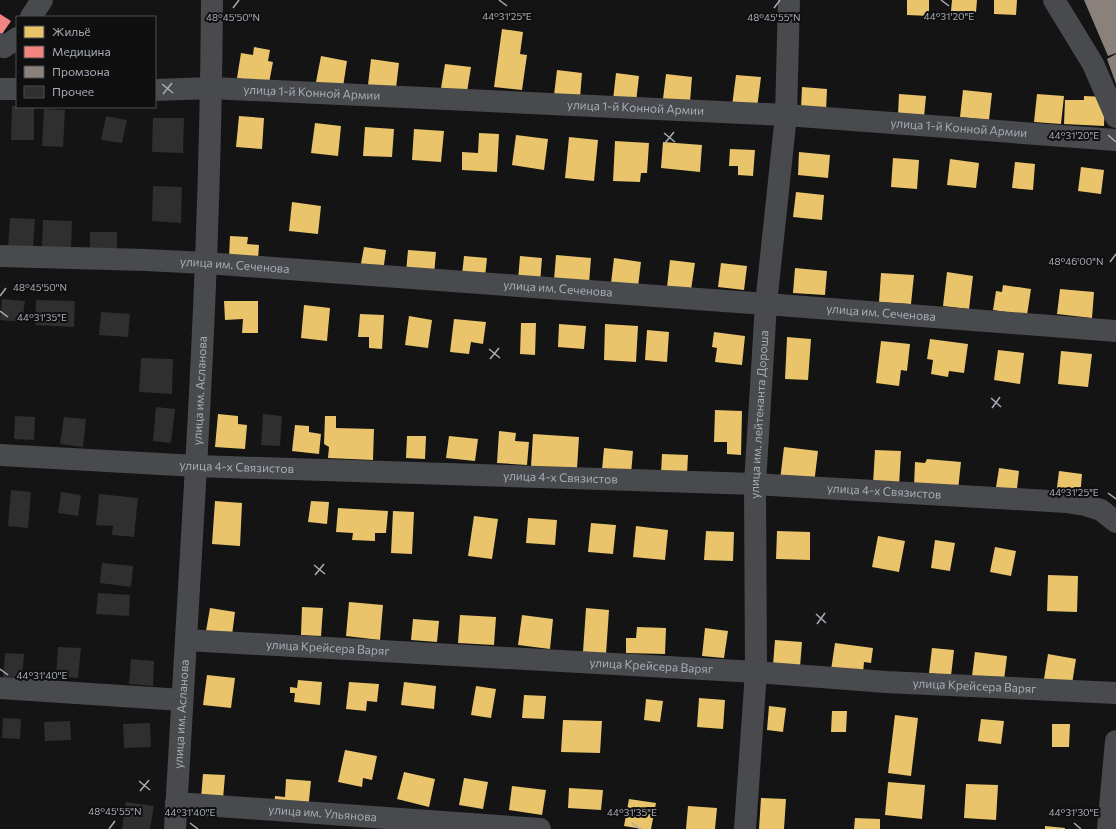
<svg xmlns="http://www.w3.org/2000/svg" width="1116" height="829" font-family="Commissioner,sans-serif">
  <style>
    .homes { fill: #e9c46a }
    .health { fill: #f28482 }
    .industry { fill: #8a817c }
    .building { fill: #2f2f30 }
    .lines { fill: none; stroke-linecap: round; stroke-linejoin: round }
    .minor { stroke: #494a4d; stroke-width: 22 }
    .ticks { fill: none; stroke: #a7acb5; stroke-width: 1.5 }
    .labels { text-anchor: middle; stroke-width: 4; stroke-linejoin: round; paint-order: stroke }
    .street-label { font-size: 12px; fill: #a7acb5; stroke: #0f0f10 }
    .ticks-label { font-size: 10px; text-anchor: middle; fill: #a7acb5; stroke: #0f0f10; stroke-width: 4; stroke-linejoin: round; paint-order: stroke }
  </style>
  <rect width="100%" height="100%" fill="#141415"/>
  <path class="homes" d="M907,0H929V16L907,15Z
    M952,0H977L976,12L951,11Z
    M994,0H1017L1016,15L994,14Z
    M502,29L523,32L520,54L527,55L522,90L494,87Z
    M254,47L270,50L268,61L273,62L269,83L237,78L241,53L253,55Z
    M321,56L347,61L343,87L316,82Z
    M371,59L399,63L396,88L368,85Z
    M445,64L471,67L467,92L441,88Z
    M557,70L582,73L580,98L554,95Z
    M616,73L639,76L636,102L613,100Z
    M666,74L692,77L690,102L663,99Z
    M736,75L761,77L757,108L732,106Z
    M802,87L827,89L826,111L801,109Z
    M963,90L992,93L989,120L960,117Z
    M899,94L926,96L924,117L898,115Z
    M1037,94L1064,96L1061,124L1034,122Z
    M1084,96L1105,97L1104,126L1064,124L1065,100H1084Z
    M239,116L264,118L262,149L236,147Z
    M315,123L341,126L338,156L311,153Z
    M365,127L394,129L392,157L363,156Z
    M414,129L444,131L441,162L412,160Z
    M479,133L499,134L497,172L462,170V152L478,153Z
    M516,135L548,139L544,170L512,165Z
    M569,137L598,140L594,181L565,178Z
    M615,141L649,143L647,173H641L640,182L613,181Z
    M663,142L702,145L700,172L661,168Z
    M730,149L755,150L753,176L738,175V166H729Z
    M799,152L830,155L828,178L798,175Z
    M893,158L919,160L917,189L891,187Z
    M950,159L979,163L976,188L947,185Z
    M1015,162L1035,164L1033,190L1012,188Z
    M1081,167L1104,170L1101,194L1078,191Z
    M796,192L824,195L822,220L793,217Z
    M292,202L321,206L318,234L289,231Z
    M230,236L248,237L247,244L259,245L258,260L229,259Z
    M364,247L386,250L383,272L360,269Z
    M408,250L436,252L434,275L406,272Z
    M556,255L591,258L589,283L554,280Z
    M464,256L487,258L485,277L462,275Z
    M520,256L542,258L540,283L518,280Z
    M614,258L641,262L638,287L611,283Z
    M670,260L695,263L691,290L667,287Z
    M721,263L747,266L744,290L718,287Z
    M795,268L827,271L825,295L793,293Z
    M947,272L973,276L969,309L943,306Z
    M881,273L914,275L911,304L879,302Z
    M1003,285L1031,289L1027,315L993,310L996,291L1002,292Z
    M1060,289L1094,292L1092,318L1057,314Z
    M224,301H258V333H242L243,319L225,320Z
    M304,305L330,308L327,341L301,338Z
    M360,314L384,315L382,349L369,348V337H358Z
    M409,316L432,320L428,348L405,345Z
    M454,319L486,322L483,344L471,342L469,354L450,352Z
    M521,323H536L535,355L520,354Z
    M559,324L586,326L584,349L558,347Z
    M605,324L638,326L636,362L604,360Z
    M647,330L669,332L667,362L645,360Z
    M714,332L745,336L742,365L715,362L717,348L712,347Z
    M787,337L811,339L808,380L785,379Z
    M930,339L968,344L964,373L949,371L948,377L931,374L933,360L927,359Z
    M881,341L910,344L907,371L901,370L899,386L876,383Z
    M998,350L1024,353L1020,384L994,380Z
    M1061,351L1092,354L1088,387L1058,384Z
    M715,410L742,411L741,455L727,454V442H714Z
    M218,414L238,416V424L247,425L245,449L215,447Z
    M325,416H336V428L374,429L373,460L328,458L329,447L324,444Z
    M295,425L309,426V432L321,434L319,454L292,451Z
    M499,431L516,433L515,441L529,442L527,465L497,463Z
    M533,434L579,437L577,469L531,466Z
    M407,436H426L425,459L406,458Z
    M449,436L478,439L475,461L446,458Z
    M784,447L818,451L814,484L780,480Z
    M604,448L633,451L631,474L602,470Z
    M875,450L901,451L899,486L873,484Z
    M662,454L688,455L687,475L661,474Z
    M927,459L961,462L958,490L914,486L915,462L925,463Z
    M999,468L1019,471L1016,497L995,494Z
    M1059,471L1082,474L1080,498L1056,496Z
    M215,501L242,503L240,546L212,544Z
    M311,501L329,502L327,524L308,522Z
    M338,508L388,511L386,533H375V541L352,540L353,533L336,532Z
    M393,511L414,512L412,554L391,553Z
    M474,516L498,519L492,559L468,556Z
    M528,518L557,520L555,545L526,543Z
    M591,523L616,525L613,554L588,552Z
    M636,526L668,530L665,560L633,557Z
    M706,531L734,532L733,561L704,560Z
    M777,531L810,532V560L776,559Z
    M878,536L905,541L899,572L872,567Z
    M935,540L955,543L950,571L931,568Z
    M995,547L1016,551L1011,576L990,572Z
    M1048,575L1078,576L1077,612L1047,611Z
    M349,602L383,605L380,640L346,636Z
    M302,607L323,608L321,636L301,635Z
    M210,608L235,612L232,635L206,631Z
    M586,608L609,610L606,654L583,652Z
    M460,615L496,617L494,645L458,643Z
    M522,615L553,619L550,649L518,645Z
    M413,619L439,621L437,642L411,640Z
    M637,627L666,628L665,654L626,653V638H636Z
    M705,628L728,631L724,658L702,656Z
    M775,640L802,642L800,667L773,665Z
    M835,643L873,648L871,663L864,662L863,674L831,670Z
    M932,648L954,650L951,676L929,673Z
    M975,652L1007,656L1004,680L972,676Z
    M1048,654L1076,659L1072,684L1044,679Z
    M207,675L235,678L231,708L203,705Z
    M298,680L322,682L320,705L294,702L295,693H290V687L297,688Z
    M349,682L379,684L377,702L367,701L366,711L346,709Z
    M404,682L436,686L434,709L401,705Z
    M476,686L496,689L491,718L471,715Z
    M524,695L546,696L544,719L522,718Z
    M699,698L725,700L723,729L697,727Z
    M646,699L663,701L660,722L644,720Z
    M769,706L786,708L783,732L767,730Z
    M832,711H847L846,732H831Z
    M895,715L918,718L911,776L888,773Z
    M981,719L1004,721L1001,744L978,741Z
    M563,720L602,721L600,753L561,752Z
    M1052,724H1070L1069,747H1052Z
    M345,750L377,756L372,780L363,778L362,787L338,782Z
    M404,772L435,779L429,807L397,799Z
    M203,774L225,775L223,799L201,798Z
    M464,778L488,782L483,809L459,805Z
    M286,779L311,781L308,810L274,806L275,796L285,797Z
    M888,782L925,785L922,819L885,815Z
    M966,784L998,785L996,820L964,818Z
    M512,786L546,790L542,815L509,810Z
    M569,788L603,790L601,810L568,808Z
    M761,798L786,799L784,829H759Z
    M629,799L656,803L651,829H642L624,826Z
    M688,806L717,808L715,829H686Z
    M855,818L880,819V829H854Z
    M1045,826L1065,828V829H1045Z"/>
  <path class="health" d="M0,14L11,21L0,37Z"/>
  <path class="industry" d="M1084,0H1116V53L1108,56Z
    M1116,54V84L1107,59Z"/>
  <path class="building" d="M12,106L34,107V140H11Z
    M44,109L65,110L63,147L42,146Z
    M106,116L127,120L122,143L101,140Z
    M153,118H184L183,153L152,152Z
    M153,186L182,187L181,223L152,221Z
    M10,218L35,219L33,250L8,249Z
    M43,220L72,221L71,249L42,248Z
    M90,232H117V249L90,248Z
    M2,299L25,301L22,322L0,320Z
    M36,300L75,301L74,327L35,325Z
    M101,312L130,314L128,337L99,335Z
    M141,358L173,359L172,394L139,392Z
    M156,407L175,409L171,443L153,441Z
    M263,414L282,416L280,446L261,445Z
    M15,416L35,417L34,440L14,439Z
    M64,417L86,419L83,447L60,444Z
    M11,490L31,492L28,528L8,526Z
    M61,492L81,495L78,516L58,513Z
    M99,494L138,498L134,537L112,535L113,526L96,525Z
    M102,563L133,566L131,587L100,583Z
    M98,593L130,595L129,616L96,614Z
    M58,647L81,648L78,678L56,676Z
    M5,653L24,654L22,678L3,677Z
    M131,659L154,661L153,686L129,684Z
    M3,718L21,719L20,739L2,738Z
    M70,721L71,740L45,741L44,722Z
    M150,723L151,747L124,748L123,724Z
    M126,802L154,806L150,829H122Z"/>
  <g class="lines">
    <g class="minor">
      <path d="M1054,0L1093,64L1116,117"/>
      <path d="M31,17L42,0"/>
      <path d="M0,44L4,47L17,38"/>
      <path d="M0,89H17"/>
      <path id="s1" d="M155,90L211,88L786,115L1116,140"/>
      <path id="s2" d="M0,256L145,260L206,263L766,304L1116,331"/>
      <path id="s3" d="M0,455L196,466L755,484L1066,502L1085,505L1101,510L1116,522"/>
      <path id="s4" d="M186,640L756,672L886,682L1116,693"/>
      <path d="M0,688L182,700"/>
      <path id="s5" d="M176,803L540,829"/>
      <path id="s6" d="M175,829C181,708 190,588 196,467C205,311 211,156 212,0"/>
      <path id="s7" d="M745,829L756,672L755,484L766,304L786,115L789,0"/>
      <path d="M1108,829L1116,741"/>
    </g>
  </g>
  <path class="ticks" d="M499,0L507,6M941,0L949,6M233,8L239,0M774,8L780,0M162,84L173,93M163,94L172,83M664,133L675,142M1108,135L1116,142M665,143L674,132M1110,262L1116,254M0,296L6,288M0,311L8,317M489,349L500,358M490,359L499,348M991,398L1001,407M992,408L1000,397M1108,493L1116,499M314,565L325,574M315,575L324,564M816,614L826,623M817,624L825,613M0,669L8,675M139,781L150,790M140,791L149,780M190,823L198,829M632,823L640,829M1074,823L1081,829M109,829L115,821"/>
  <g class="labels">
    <g class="street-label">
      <text dy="4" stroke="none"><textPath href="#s1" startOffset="157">улица 1-й Конной Армии</textPath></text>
      <text dy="4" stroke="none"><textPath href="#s1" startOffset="481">улица 1-й Конной Армии</textPath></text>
      <text dy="4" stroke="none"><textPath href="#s1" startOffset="805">улица 1-й Конной Армии</textPath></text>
      <text dy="4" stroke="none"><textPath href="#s2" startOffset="235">улица им. Сеченова</textPath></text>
      <text dy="4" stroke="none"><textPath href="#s2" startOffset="559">улица им. Сеченова</textPath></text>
      <text dy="4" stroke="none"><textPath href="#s2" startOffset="883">улица им. Сеченова</textPath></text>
      <text dy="4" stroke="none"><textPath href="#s6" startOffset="439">улица им. Асланова</textPath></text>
      <text dy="4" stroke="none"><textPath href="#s7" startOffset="415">улица им. лейтенанта Дороша</textPath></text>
      <text dy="4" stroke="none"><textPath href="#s3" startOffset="237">улица 4-х Связистов</textPath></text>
      <text dy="4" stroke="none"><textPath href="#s3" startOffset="561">улица 4-х Связистов</textPath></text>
      <text dy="4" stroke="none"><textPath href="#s3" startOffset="885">улица 4-х Связистов</textPath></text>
      <text dy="4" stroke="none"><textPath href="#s4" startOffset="142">улица Крейсера Варяг</textPath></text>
      <text dy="4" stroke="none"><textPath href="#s4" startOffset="466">улица Крейсера Варяг</textPath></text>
      <text dy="4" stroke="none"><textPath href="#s4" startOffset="790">улица Крейсера Варяг</textPath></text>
      <text dy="4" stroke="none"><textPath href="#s6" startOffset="115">улица им. Асланова</textPath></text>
      <text dy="4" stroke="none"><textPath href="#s5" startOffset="147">улица им. Ульянова</textPath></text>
    </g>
  </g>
  <g class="ticks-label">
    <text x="507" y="20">44°31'25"E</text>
    <text x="949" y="20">44°31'20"E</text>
    <text x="233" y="21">48°45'50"N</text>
    <text x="774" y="21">48°45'55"N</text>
    <text x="1074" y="139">44°31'20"E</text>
    <text x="1076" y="265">48°46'00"N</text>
    <text x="40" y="291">48°45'50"N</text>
    <text x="42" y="321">44°31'35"E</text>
    <text x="1074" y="496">44°31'25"E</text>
    <text x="42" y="679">44°31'40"E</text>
    <text x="115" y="815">48°45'55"N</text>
    <text x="190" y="816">44°31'40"E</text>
    <text x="632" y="816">44°31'35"E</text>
    <text x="1074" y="816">44°31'30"E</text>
  </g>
  <rect x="16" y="16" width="140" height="92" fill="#0f0f10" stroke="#4c4e52"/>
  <rect x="24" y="26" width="20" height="12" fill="#e9c46a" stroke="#4c4e52"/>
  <text x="52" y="36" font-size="12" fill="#a7acb5">Жильё</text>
  <rect x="24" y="46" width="20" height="12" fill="#f28482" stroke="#4c4e52"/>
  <text x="52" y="56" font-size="12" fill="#a7acb5">Медицина</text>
  <rect x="24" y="66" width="20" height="12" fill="#8a817c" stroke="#4c4e52"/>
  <text x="52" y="76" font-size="12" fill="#a7acb5">Промзона</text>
  <rect x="24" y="86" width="20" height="12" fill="#2f2f30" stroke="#4c4e52"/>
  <text x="52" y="96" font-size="12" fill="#a7acb5">Прочее</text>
</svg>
